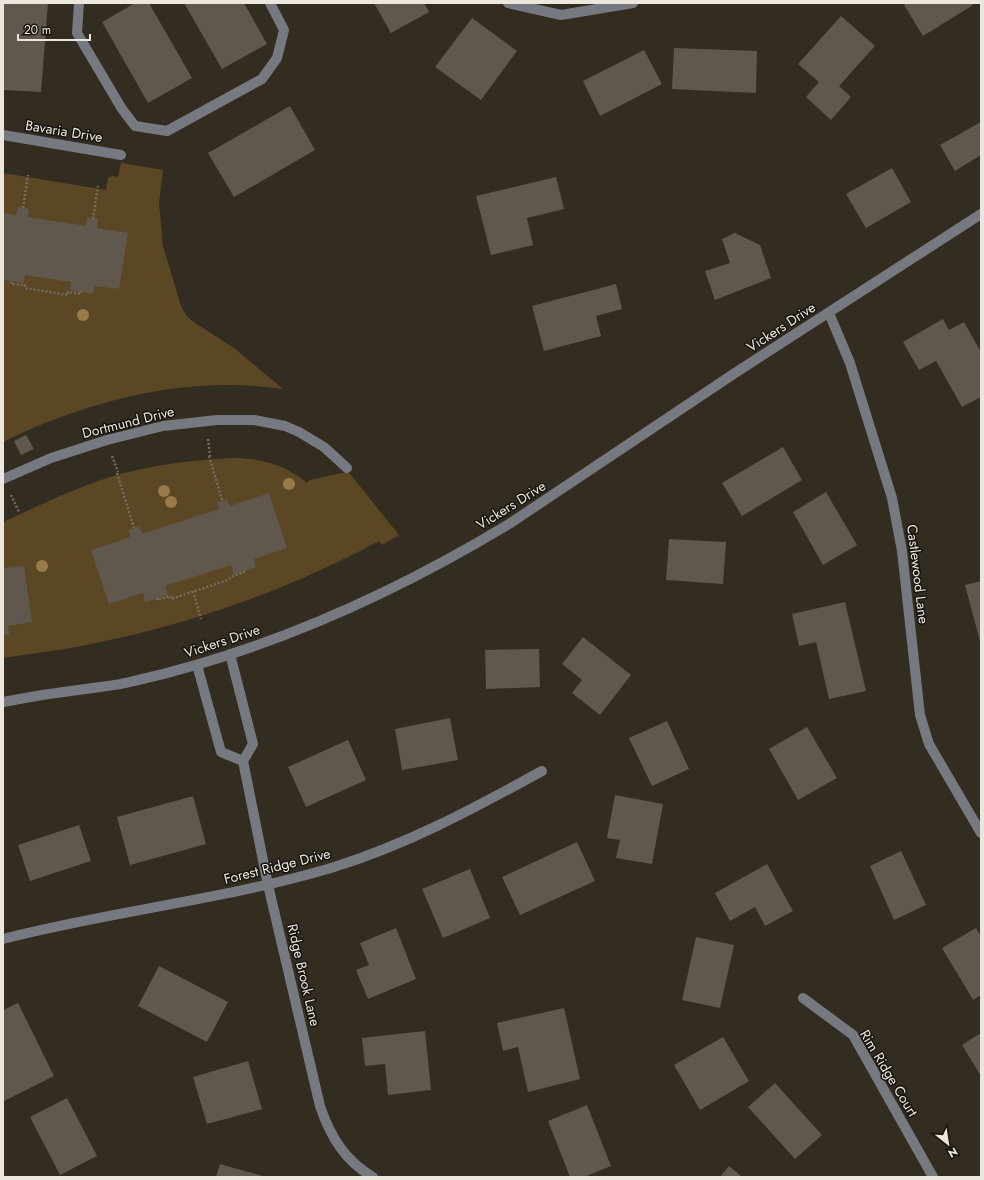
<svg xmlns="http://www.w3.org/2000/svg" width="984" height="1180" font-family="Jost,sans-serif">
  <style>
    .green { fill: #5c4725 }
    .building { fill: #60584c }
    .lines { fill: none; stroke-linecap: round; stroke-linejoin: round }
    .path { stroke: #736d63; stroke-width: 2.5; stroke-dasharray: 2 2; stroke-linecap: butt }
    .minor { stroke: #76797f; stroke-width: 10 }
    .tree { fill: #987b48 }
    .labels { text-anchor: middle; stroke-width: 3; stroke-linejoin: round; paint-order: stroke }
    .street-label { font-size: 14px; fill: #ebe7df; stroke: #18140f }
  </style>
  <rect width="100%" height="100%" fill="#332c20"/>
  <path class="green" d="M121,163L163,170L159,203L163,246L181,306L186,315L192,321L234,348L283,389C188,375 88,400 3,442V173L106,190L108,178L112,176L118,177Z
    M233,458C261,458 286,465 307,483L310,480L347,472L351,475L399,535L382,545L379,541C288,590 196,622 96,643C65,650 34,653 3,658V522C38,506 73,489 110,477C150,465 192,460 233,458Z"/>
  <path class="building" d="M3,3H48L41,92L3,90Z
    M135,3H149L192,78L148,103L102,22Z
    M184,3H244L267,44L222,69Z
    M374,3H424L429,12L391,33Z
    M907,3H971L973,5L923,36L904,5Z
    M841,16L875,46L839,86L851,97L831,120L806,97L819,82L798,64Z
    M472,18L517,51L481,100L435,67Z
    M674,48L757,51L756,93L672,89Z
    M644,50L662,84L600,116L583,81Z
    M290,106L315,150L234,197L208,153Z
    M981,122V155L955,171L940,145Z
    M892,168L911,202L866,228L846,194Z
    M556,177L564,209L527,218L533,245L491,255L476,196Z
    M18,207L29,209L28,217L86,226L87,218L98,219L97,228L128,233L119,289L95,286L93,294L70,290L71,282L25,275L24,283L3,280V213L16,215Z
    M735,233L760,245L771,278L715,300L705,271L730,263L722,239Z
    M616,284L622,309L596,316L601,336L544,351L532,306Z
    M943,319L949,330L964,322L981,352V397L962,407L936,361L919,370L903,342Z
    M26,435L34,449L21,455L14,441Z
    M783,447L802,480L742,516L722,483Z
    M826,492L857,545L823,565L793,512Z
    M269,493L287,548L254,559L256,567L234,575L231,565L165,586L168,595L145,602L143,593L109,604L91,550L131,537L129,530L140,526L142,534L219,509L217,502L227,499L230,506Z
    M669,539L726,542L723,584L666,580Z
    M24,566L32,622L8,626L9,635H3V568Z
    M981,581V645L965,585Z
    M845,602L866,691L829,699L816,642L799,646L792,614Z
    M583,637L631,675L600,715L572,693L582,680L562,664Z
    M539,649L540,687L486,689L485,650Z
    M450,718L458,760L402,770L395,729Z
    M667,721L689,769L652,786L629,738Z
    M807,727L837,778L798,800L769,749Z
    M348,740L366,780L306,807L288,767Z
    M615,795L663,804L652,864L616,858L620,840L607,838Z
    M193,796L206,844L130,865L117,817Z
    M79,825L91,861L30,881L18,845Z
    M577,842L595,881L520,915L502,877Z
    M901,851L926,905L894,920L870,866Z
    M767,864L793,911L765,926L755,907L730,921L715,893Z
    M470,869L490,918L443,938L422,889Z
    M396,928L416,979L368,999L356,970L369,965L360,943Z
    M976,928L981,936V995L973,1000L942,948Z
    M696,937L734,945L720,1008L682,1000Z
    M159,966L228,1002L207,1042L138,1006Z
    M18,1003L54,1076L4,1101L3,1099V1010Z
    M564,1008L580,1079L528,1092L518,1047L503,1051L497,1023Z
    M425,1031L431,1090L388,1095L385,1064L365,1066L362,1038Z
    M981,1033V1076L962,1045Z
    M723,1037L749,1081L700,1110L674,1065Z
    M248,1061L262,1109L207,1124L193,1077Z
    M775,1083L822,1135L795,1159L748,1107Z
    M67,1098L97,1156L60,1175L30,1117Z
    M587,1105L611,1166L584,1177H570L548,1121Z
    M220,1164L266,1177H216Z
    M729,1166L742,1177H720Z"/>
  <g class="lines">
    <path class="path" d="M23,208L28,175
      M93,219L98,186
      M12,282L11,284L25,285V288L68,295V292L81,294V292
      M208,439L210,456
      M112,456L118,472
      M209,456L222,500
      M117,473L134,528
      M11,495L19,512
      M193,591L201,619
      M157,598V600L170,596L171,599L225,581L233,576L244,572V571"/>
    <path class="minor" d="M79,3L77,33L122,109L135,126L167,131L262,79L277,58L284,30L270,3
      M508,3L561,15L633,3
      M3,135L121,155
      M829,313L850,363L892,498L902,551L920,715L929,744L981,833
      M3,479L51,458L107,440L163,426L217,420H254L285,426L299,432L324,447L347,468
      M230,654L253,744L243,761L268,885L320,1106C330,1136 345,1161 373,1177
      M197,665L221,752L243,761
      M3,702C28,697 53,693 78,690C97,687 116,686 134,681C267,651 393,594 509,524L738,371L981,214
      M3,939C111,911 223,900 331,868C406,845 473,809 542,771
      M803,998L853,1035L933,1177"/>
  </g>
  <g class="tree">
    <circle cx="83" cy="315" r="6"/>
    <circle cx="289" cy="484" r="6"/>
    <circle cx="164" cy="491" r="6"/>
    <circle cx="171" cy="502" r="6"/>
    <circle cx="42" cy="566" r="6"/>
  </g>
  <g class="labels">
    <g class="street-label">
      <text transform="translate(64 131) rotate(9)" y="5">Bavaria Drive</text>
      <text transform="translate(781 327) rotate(-33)" y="5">Vickers Drive</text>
      <text transform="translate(128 422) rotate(-14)" y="5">Dortmund Drive</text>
      <text transform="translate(511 505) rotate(-32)" y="5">Vickers Drive</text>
      <text transform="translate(918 574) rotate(83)" y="5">Castlewood Lane</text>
      <text transform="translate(222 641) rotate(-18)" y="5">Vickers Drive</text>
      <text transform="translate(277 866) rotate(-14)" y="5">Forest Ridge Drive</text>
      <text transform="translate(304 975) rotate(77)" y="5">Ridge Brook Lane</text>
      <text transform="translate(889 1073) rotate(59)" y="5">Rim Ridge Court</text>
    </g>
  </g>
  <rect width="984" height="1180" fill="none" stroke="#ebe7df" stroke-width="8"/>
  <g transform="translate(948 1144) rotate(150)" stroke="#18140f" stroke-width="3" paint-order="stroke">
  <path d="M0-3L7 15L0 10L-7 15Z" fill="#ebe7df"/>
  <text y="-6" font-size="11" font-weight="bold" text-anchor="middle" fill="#ebe7df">N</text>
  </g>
  <path d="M18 34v6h72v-6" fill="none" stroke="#ebe7df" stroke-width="2"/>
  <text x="24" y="34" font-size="12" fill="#ebe7df" stroke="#18140f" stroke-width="3" paint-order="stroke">20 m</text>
</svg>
